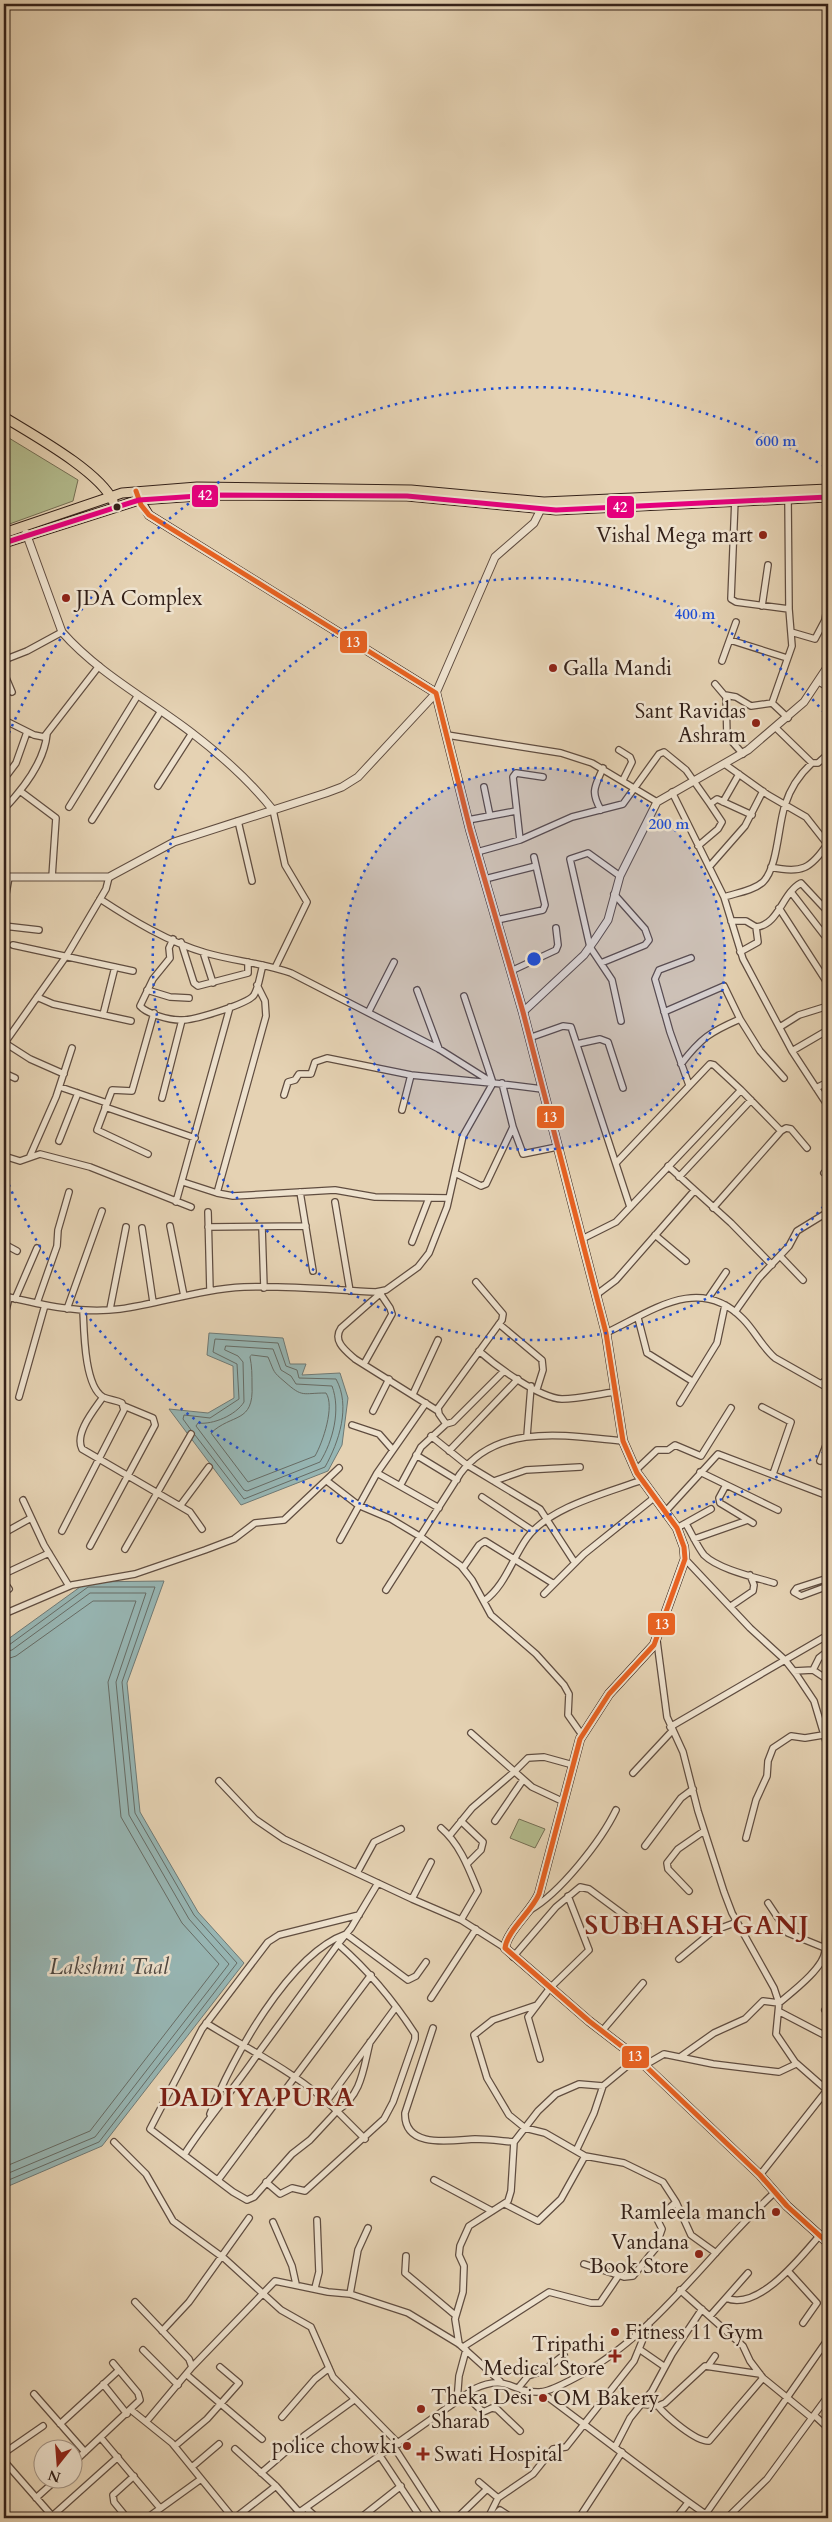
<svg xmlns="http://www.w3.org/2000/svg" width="832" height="2522" font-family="Cardo,serif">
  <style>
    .green { fill: #b3bc8e; stroke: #746e54 }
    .water { fill: #97b6b4; stroke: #6f7a76 }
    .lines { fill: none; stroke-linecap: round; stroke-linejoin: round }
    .shore { stroke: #666c66; stroke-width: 1 }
    .minor-casing { stroke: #604d40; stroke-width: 8 }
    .tertiary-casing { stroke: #604d40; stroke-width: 9 }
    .secondary-casing { stroke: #342119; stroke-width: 10 }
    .primary-casing { stroke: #342119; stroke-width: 11 }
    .minor { stroke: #eee2ce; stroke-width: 5.5 }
    .tertiary { stroke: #eee2ce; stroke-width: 7 }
    .secondary { stroke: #eee2ce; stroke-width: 8 }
    .primary { stroke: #e5d2b3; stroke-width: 9 }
    .bus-1-casing { stroke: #eee2ce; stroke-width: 9 }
    .bus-2-casing { stroke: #eee2ce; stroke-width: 9 }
    .bus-1 { stroke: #e86222; stroke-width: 5 }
    .bus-2 { stroke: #e5007d; stroke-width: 5 }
    .ring { fill: none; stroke: #1d4ed8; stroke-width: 2.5; stroke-dasharray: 2.5 5 }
    .bus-dot { fill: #342119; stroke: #eee2ce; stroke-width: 2 }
    .poi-dot { fill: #8f2418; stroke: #eee2ce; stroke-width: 2 }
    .labels { text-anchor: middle; stroke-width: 5; stroke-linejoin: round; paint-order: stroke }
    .poi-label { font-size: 21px; fill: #342119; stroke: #eee2ce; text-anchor: end }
    .water-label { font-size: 22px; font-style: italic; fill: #4d4640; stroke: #eee2ce }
    .district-label { font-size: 26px; font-weight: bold; letter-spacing: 1px; fill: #7a1f14; stroke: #eee2ce }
    .centre { fill: #1d4ed8; stroke: #eee2ce; stroke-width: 2.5 }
    .ring-label { font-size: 15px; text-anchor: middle; font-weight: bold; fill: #1d4ed8; stroke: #eee2ce; stroke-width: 5; stroke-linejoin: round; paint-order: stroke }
    .line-badge { stroke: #eee2ce; stroke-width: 2 }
    .badge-label { font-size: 14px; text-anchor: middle; font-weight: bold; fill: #fff }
  </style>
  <rect width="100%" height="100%" fill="#e5d2b3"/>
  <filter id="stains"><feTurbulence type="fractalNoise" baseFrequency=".004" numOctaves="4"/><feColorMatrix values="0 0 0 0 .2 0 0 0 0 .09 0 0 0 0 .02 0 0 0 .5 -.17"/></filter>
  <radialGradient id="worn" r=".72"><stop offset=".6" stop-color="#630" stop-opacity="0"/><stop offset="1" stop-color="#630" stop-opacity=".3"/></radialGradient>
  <path class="green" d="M4,435L78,480L73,501L4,526Z
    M519,1819L545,1829L535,1848L510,1838Z"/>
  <path class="water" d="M209,1333L283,1338L290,1364H306L302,1375L340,1373L348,1398L342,1445L328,1471L241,1505L169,1409L208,1413L234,1398L233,1366L207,1355Z
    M164,1581L127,1683L140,1812L198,1912L244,1963L102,2146L4,2188V1642L87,1582Z"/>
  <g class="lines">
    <path class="shore" d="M226,1346L273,1349L281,1370L291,1376L296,1384L332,1386C341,1410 333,1441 320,1462L247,1491L244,1490L196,1426L198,1423C213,1425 236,1415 244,1402L243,1362L238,1356L225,1350Z
      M252,1355L268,1357C275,1373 272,1371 285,1382C303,1398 302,1393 326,1393C335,1406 323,1442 315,1456L248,1482L211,1433C232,1413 254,1424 252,1385C252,1375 252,1366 250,1357Z
      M191,1430L183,1419L184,1415L210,1418L239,1399L237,1364L213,1352L215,1339L278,1343L286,1366L297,1370L299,1378L336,1379C351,1406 339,1442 325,1467L244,1499L195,1435
      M4,1646L9,1645L88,1587H155L122,1682L135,1813L194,1915L237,1963L99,2142L4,2182
      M4,1652L12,1650L90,1593H146L116,1682L129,1815L189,1919L229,1964L95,2137L4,2175
      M4,1660L16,1656L93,1601H136L108,1682L121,1817L182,1923L219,1964L90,2131L4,2167"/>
    <defs>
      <path id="minor" d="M788,498L789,609
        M735,499L731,599L736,602L789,609L792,646L772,703L788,718
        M762,606L768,565
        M791,632L815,639L825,620L828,602
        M730,640L787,658
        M4,660L27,651L62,632
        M722,661L736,622
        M4,673L12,692
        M819,682L828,687
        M715,684L726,697L727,736L743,754
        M725,695L736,697L751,706L772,703
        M4,720L34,735L44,737L99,666
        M776,728L812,763H818L828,754
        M447,735L561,753L592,763L657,802
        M619,750L630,757L632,762L623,780
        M726,765L768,795L806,817L828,845
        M4,779L16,763L27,732
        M158,786L192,733
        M484,787L490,816
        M20,791L56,818L52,877
        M672,792L724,897L743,959L792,1051L828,1106
        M723,802L739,774
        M69,807L138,695
        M4,809C23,789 44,763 47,734
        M273,810L285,865L307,902L275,968
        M601,810C590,791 595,787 603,768
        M92,820L161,711
        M468,820L516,811
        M238,821L252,881
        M520,840L513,777L516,773L543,777
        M698,846L718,829L722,822L710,804
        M477,852L520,840L572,817L623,804L659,754L664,752L686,770L710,804L717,799L752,815
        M709,867L745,826L763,791
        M771,867C801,874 811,869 828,843
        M620,876L588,853L570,859L590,947L612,980L621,1021
        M485,879L536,866
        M791,892L828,940
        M724,897C736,893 753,891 763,882C778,867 778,825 785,805C790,789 800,774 812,763
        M100,899C132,920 168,942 206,953C234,961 263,963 291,973L439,1049L493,1083L542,1089
        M4,905L9,877
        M779,908L828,984
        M497,920L543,910L545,905L534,857
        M731,921H746L756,927C779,925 782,893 801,883L828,912
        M4,926L39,930
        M173,939L169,948L170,958L153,979L140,1006C147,1014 169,1020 180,1020C192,1021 248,1004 254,995C259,987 260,974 263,965
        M181,942L194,983L198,986L248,973V962
        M13,945L133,971
        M203,952L213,983
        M740,952L758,942L756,927
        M601,963L645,945L649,940L645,929L614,894
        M511,971L556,950L558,945L556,928
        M147,990L170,997L189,998
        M417,990L439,1049
        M37,997L53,1004L131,1021
        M369,1011L394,962
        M664,1012L724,986L740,1019C710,1032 701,1038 681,1064
        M103,1015L115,967
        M740,1019L760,1051L784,1078
        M780,1027L799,1015L828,1006
        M529,1038L563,1026L571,1027L630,1207
        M5,1043L30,1059L64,1074
        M4,1044L67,955L106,889L109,877
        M577,1044L600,1039L608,1042L623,1088
        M792,1051L828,1030
        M4,1073L15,1078
        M689,1085L670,1032L655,979L659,970L691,958
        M60,1087L107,1103
        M816,1088L828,1082
        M284,1095L288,1082L295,1080L299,1074H311L315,1062L327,1058L411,1075L491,1083
        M162,1098L182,1020
        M105,1107L195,1138
        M402,1110L411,1075
        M513,1127L523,1154L557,1147
        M781,1131L786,1128L791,1129L807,1148
        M59,1141L78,1093
        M148,1154L97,1130L112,1090L132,1091L154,1013
        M4,1156L20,1161L40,1154L90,1167L191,1207
        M30,1156L56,1097L72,1048
        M668,1166L731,1223L772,1265
        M455,1173L481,1186L486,1184L513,1127L502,1083
        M824,1173L828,1169
        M679,1177L751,1100
        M183,1182L217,1193L233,1196L335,1190L375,1197L449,1198
        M300,1192L313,1271
        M217,1193L266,1016L265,1001L257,985
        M176,1202L230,1007
        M335,1202L350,1291
        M713,1208L781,1131L741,1090
        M208,1212L210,1291
        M170,1226L184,1296
        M208,1227L306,1226
        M262,1227L264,1288
        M142,1228L153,1302
        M655,1235L686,1261
        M582,1239L616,1222L741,1090L714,1065L710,1064L616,1163
        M412,1242L429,1198
        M4,1244L17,1251
        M780,1256L803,1280
        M382,1292L341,1328C332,1341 346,1351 355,1359L438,1411
        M596,1295L616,1280L694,1191
        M4,1296C42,1305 81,1314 120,1309C162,1303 202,1289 244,1287C287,1285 333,1290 376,1292L386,1290L418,1267L429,1253L447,1207L463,1136L493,1083L464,996
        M709,1297L726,1272
        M15,1299L37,1248
        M37,1303L57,1246L58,1230L69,1192
        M67,1309L102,1211
        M110,1309L126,1227
        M735,1312L759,1278L789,1246L797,1231L828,1212
        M4,1318L9,1298
        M638,1318L647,1353L692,1381
        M499,1324L542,1360L543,1370L537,1389
        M606,1333C652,1311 699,1274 743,1319C755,1331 762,1347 775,1358L828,1388
        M479,1351C496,1366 539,1398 562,1399C579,1399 598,1394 615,1392
        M364,1364L392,1314L390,1308L380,1293
        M821,1384L828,1378
        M826,1387L828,1398
        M413,1394L438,1340
        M19,1397L45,1305
        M103,1397C95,1409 74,1433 82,1449L190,1512L202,1529
        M680,1403L717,1343L725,1305
        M762,1407L791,1422L773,1474
        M373,1411L389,1379
        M446,1424L453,1422L504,1371
        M352,1425L379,1434L393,1450
        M431,1436L467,1465L540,1509L575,1563
        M527,1436L531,1386
        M449,1451L518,1379
        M416,1455L457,1480
        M820,1461L828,1440
        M636,1470L657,1450H668L675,1445L701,1456L731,1408
        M700,1472L778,1510
        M377,1473L439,1508
        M327,1481L358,1505L391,1519L421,1537L461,1566L472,1580L491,1615L536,1654L564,1685L569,1694L568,1715L582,1735
        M494,1481L526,1470L580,1467
        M726,1485L719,1498L720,1503L753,1523
        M400,1486L421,1447L446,1424L439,1414L438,1408L502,1320L503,1314L476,1282
        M482,1497L533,1531
        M23,1500L44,1545L69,1586
        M180,1506L209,1467
        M665,1512L718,1454L828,1496
        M686,1524C692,1534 697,1546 704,1555C718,1569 754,1577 774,1583
        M677,1528L711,1509
        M62,1531L124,1410L122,1403C116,1400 109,1400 103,1397C84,1386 84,1329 83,1310
        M4,1533L31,1518
        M694,1539L748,1520
        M340,1540L377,1473L426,1403
        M90,1546L155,1425L153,1418L124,1406
        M125,1549L191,1434
        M685,1559L750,1628L785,1660L796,1674L814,1701L828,1748
        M463,1568L479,1545L485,1541L554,1584
        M4,1574L49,1553
        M828,1578L797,1588L794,1592L801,1596L828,1586
        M4,1582L9,1589
        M386,1590L460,1474C498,1422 568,1436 623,1441
        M544,1594L584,1554L655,1497
        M484,1601C505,1586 512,1559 527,1538C549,1507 607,1493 642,1480
        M731,1606L753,1591L754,1585L750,1575
        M4,1614L72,1585L135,1574L205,1550L234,1539L255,1523L284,1520L339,1468
        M657,1641L667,1717L683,1752L698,1811L724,1892L732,1913L774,1988L779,2003L776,2034L795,2062L828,2091
        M813,1670L819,1658L828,1651
        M794,1671L813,1670L828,1680
        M670,1727L828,1635
        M471,1733L532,1787L564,1802
        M633,1773L672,1731
        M219,1781L255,1819L284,1839L412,1899L461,1920L505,1948
        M461,1821L483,1842L481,1850L467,1864
        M495,1821L523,1780
        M441,1828C460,1844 469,1869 478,1891L461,1920
        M450,1835L472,1808L514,1772L528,1758L544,1757L573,1765
        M746,1838L756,1800L767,1776L768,1761L773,1748L791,1736L805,1738L823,1735
        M645,1846L681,1798L693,1789
        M357,1873L374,1842L401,1829
        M689,1891L668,1869L667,1863L678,1849L704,1831
        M412,1899L431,1862
        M768,1903L788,1933L825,1948
        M530,1910C560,1893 601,1841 616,1810
        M513,1957L556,1907L580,1887L589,1889L639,1926
        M679,1959L713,1931L737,1922
        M431,1998L476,1929
        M537,2005L493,2020L474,2035L487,2078L509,2115L525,2128L545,2133L585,2156L624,2163L663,2182L676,2202L691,2235L716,2253
        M825,2010L828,2012
        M780,2012L828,2037
        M206,2023C251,2051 299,2074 337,2111L310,2140L292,2154L254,2197L247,2200L233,2192L184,2155C207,2119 235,2088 259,2052L338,1944L351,1928L378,1883
        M433,2028L405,2113C404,2150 453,2140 475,2139C488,2139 502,2141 514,2142
        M602,2031L643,1983
        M680,2057L714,2033L745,2019L763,2001L779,2003C792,1992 824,1968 825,1951C826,1938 825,1926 828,1912
        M540,2059L528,2017L550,1988L589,1950L568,1896
        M645,2065L664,2054L713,2064L779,2072L796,2064
        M327,2101L396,2007
        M210,2114C231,2060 289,1954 346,1934L408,1980L416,1976L426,1962
        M365,2139L337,2111C362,2094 363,2070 370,2042
        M114,2142L146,2174L173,2221L225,2259L281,2310L311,2327L333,2377L399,2444
        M576,2151L594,2113L603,2086L637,2058
        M184,2155L150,2129L202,2029L268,1942L279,1935L359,1915
        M760,2175L827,2090
        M218,2180L371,1975
        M434,2180L492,2211
        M266,2182L280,2194L292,2188L305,2191L384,2119L393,2102L415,2039V2034C393,2000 368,1970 338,1944
        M505,2204L538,2221L561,2199L585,2156
        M273,2222L292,2266L296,2284
        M406,2256L405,2273L455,2315
        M584,2264L624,2277L633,2276L655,2249L662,2229L657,2219L676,2202
        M788,2271L817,2303L803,2323
        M315,2288L319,2272L317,2220
        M680,2290L743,2346L750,2361L763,2378L812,2418
        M350,2294L358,2250L368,2228
        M726,2298C758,2312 801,2257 820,2235
        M135,2302L189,2359L192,2367L146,2422
        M710,2316L748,2273
        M162,2331L189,2302L249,2218
        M459,2344L455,2319L463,2292L464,2266L459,2255L460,2246L469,2226L508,2201L511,2191L514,2142L538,2111L556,2094L579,2084L603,2086
        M463,2347L549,2292L591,2303H600L619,2275
        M639,2349L665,2367
        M143,2350L178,2385
        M708,2366L715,2356
        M192,2367L275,2281L328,2292L350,2294L408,2313L459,2344L500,2381
        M187,2375L262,2439
        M103,2384L127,2414
        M519,2387L528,2376L543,2371L564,2355
        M541,2392C598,2434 653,2478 711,2518
        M34,2394L85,2452
        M465,2395L483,2412L492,2408L497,2409L520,2431
        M457,2402L459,2376L466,2350
        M642,2404L658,2406L665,2403L705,2366L760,2374
        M658,2406C666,2416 696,2442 709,2441L763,2378
        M131,2410L172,2443L233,2518
        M814,2415L828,2428
        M282,2417L315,2379L329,2368
        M60,2424L119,2370
        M101,2438L160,2508
        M175,2446L207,2419L239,2383L220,2367
        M394,2447L440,2518
        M615,2447L630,2418L652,2391L672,2354L702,2309
        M235,2449L276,2486L299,2512
        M4,2453L43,2426
        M380,2456L421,2518
        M4,2461L54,2518
        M72,2464L140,2400L138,2393L113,2363
        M192,2467L219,2444
        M261,2473L304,2436L354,2400
        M479,2482L498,2498
        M36,2498L56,2480
        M306,2508L317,2518
        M705,2515L828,2339
        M363,2516L401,2486
        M50,2518L118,2457
        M127,2518L114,2502L113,2495L134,2476
        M147,2518L201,2479
        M235,2518L276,2486
        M291,2518L474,2389C508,2373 511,2393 539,2392C549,2392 563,2384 571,2380C654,2338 707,2254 774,2193
        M457,2518L487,2489
        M488,2518L498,2498L533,2474L553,2449L566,2447L634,2361L650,2322
        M492,2518L500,2510L512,2518
        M579,2518L622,2452
        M676,2518L687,2504
        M727,2518L767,2479L828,2396"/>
      <path id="tertiary" d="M26,533L62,632C98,673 149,700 192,733C222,756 250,781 273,810
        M4,877H109L174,842L326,793L342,787L358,777L436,693L495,557L534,523L543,505
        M523,1012L584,955L594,941L608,920L620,876L657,802L748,750L804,702L828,666"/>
      <path id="secondary" d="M137,495L149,515L436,693L470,829L523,1012L606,1333L623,1441L637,1473L677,1528L684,1547L685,1559L654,1645L609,1694L580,1739L539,1894C532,1911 507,1931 505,1948L589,2021L637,2058L760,2175L787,2206L828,2243"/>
      <path id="primary" d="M4,417C33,435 99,471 113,501
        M4,533L122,493L197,487L411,490L544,502L828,489
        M4,543L139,500L213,495L407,496L556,510L828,497"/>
    </defs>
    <use href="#minor" class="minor-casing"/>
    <use href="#tertiary" class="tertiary-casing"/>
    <use href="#secondary" class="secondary-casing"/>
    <use href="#primary" class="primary-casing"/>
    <use href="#minor" class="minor"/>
    <use href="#tertiary" class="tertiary"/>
    <use href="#secondary" class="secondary"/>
    <use href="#primary" class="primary"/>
    <defs>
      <path id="bus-1" d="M136,491L141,505L149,515L436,693L470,829L523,1012L606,1333L623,1441L637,1473L677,1528L684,1547L685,1559L654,1645L609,1694L580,1739L539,1894C532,1911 507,1931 505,1948L589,2021L637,2058L760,2175L787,2206L828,2243"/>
      <path id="bus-2" d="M4,543L139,500L213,495L407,496L556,510L828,497"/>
    </defs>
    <use href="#bus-1" class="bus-1-casing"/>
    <use href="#bus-2" class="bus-2-casing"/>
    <use href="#bus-1" class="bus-1"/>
    <use href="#bus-2" class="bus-2"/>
  </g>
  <circle cx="534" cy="959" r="191" fill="#1d4ed8" fill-opacity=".12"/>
  <g class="ring">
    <circle cx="534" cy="959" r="191"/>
    <path d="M828 1201A381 381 0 1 1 828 717"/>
    <path d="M824 1452A572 572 0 0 1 6 1178M6 740A572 572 0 0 1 824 466"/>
  </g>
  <circle class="bus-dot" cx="117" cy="507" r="4.5"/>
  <g class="poi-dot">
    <circle cx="763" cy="535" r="5"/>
    <circle cx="66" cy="598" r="5"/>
    <circle cx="553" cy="668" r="5"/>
    <circle cx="756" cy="723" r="5"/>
    <circle cx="776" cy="2212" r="5"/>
    <circle cx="699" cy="2254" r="5"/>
    <circle cx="615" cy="2332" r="5"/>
    <path d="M612.5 2348.5h5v5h5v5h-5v5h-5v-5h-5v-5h5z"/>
    <circle cx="543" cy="2398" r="5"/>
    <circle cx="421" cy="2409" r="5"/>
    <circle cx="407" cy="2446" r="5"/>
    <path d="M420.5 2446.5h5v5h5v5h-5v5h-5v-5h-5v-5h5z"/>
  </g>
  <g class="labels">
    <g class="poi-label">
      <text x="753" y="542">Vishal Mega mart</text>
      <text x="76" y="605" text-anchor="start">JDA Complex</text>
      <text x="563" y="675" text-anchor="start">Galla Mandi</text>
      <text x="746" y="718">Sant Ravidas<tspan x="746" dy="24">Ashram</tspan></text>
      <text x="766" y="2219">Ramleela manch</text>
      <text x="689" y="2249">Vandana<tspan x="689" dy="24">Book Store</tspan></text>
      <text x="625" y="2339" text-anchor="start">Fitness 11 Gym</text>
      <text x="605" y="2351">Tripathi<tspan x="605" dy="24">Medical Store</tspan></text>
      <text x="431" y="2404" text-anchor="start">Theka Desi<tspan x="431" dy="24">Sharab</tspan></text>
      <text x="553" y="2405" text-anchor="start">OM Bakery</text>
      <text x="397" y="2453">police chowki</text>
      <text x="434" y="2461" text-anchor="start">Swati Hospital</text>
    </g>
    <g class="water-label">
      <text x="109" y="1974">Lakshmi Taal</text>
    </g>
    <g class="district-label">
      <text x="697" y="1934">SUBHASH GANJ</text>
      <text x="257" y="2106">DADIYAPURA</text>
    </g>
  </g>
  <circle cx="534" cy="959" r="8" class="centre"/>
  <g class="ring-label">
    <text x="776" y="446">600 m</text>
    <text x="695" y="619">400 m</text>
    <text x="669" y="829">200 m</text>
  </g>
  <g class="line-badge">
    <rect x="191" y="484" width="28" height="24" rx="5" fill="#e5007d"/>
    <rect x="606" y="495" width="29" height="24" rx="5" fill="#e5007d"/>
    <rect x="339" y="630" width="29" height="24" rx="5" fill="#e86222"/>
    <rect x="536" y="1105" width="29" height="24" rx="5" fill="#e86222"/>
    <rect x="647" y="1612" width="29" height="24" rx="5" fill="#e86222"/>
    <rect x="621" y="2045" width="29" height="24" rx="5" fill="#e86222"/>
  </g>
  <g class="badge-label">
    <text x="205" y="500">42</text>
    <text x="620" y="512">42</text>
    <text x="353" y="647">13</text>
    <text x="550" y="1122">13</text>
    <text x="662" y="1629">13</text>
    <text x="635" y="2061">13</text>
  </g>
  <rect width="832" height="2522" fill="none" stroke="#e5d2b3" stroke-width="20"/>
  <rect x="5" y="5" width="822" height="2512" fill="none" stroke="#342119" stroke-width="2.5"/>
  <rect x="10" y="10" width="812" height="2502" fill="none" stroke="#342119"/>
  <g transform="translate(58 2464) rotate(197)"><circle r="24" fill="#eee2ce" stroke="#a49586"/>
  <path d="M0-4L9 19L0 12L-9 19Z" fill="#8f2418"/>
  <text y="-8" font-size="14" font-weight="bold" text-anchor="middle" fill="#342119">N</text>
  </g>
  <rect width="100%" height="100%" filter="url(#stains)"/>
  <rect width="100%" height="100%" fill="url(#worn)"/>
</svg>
